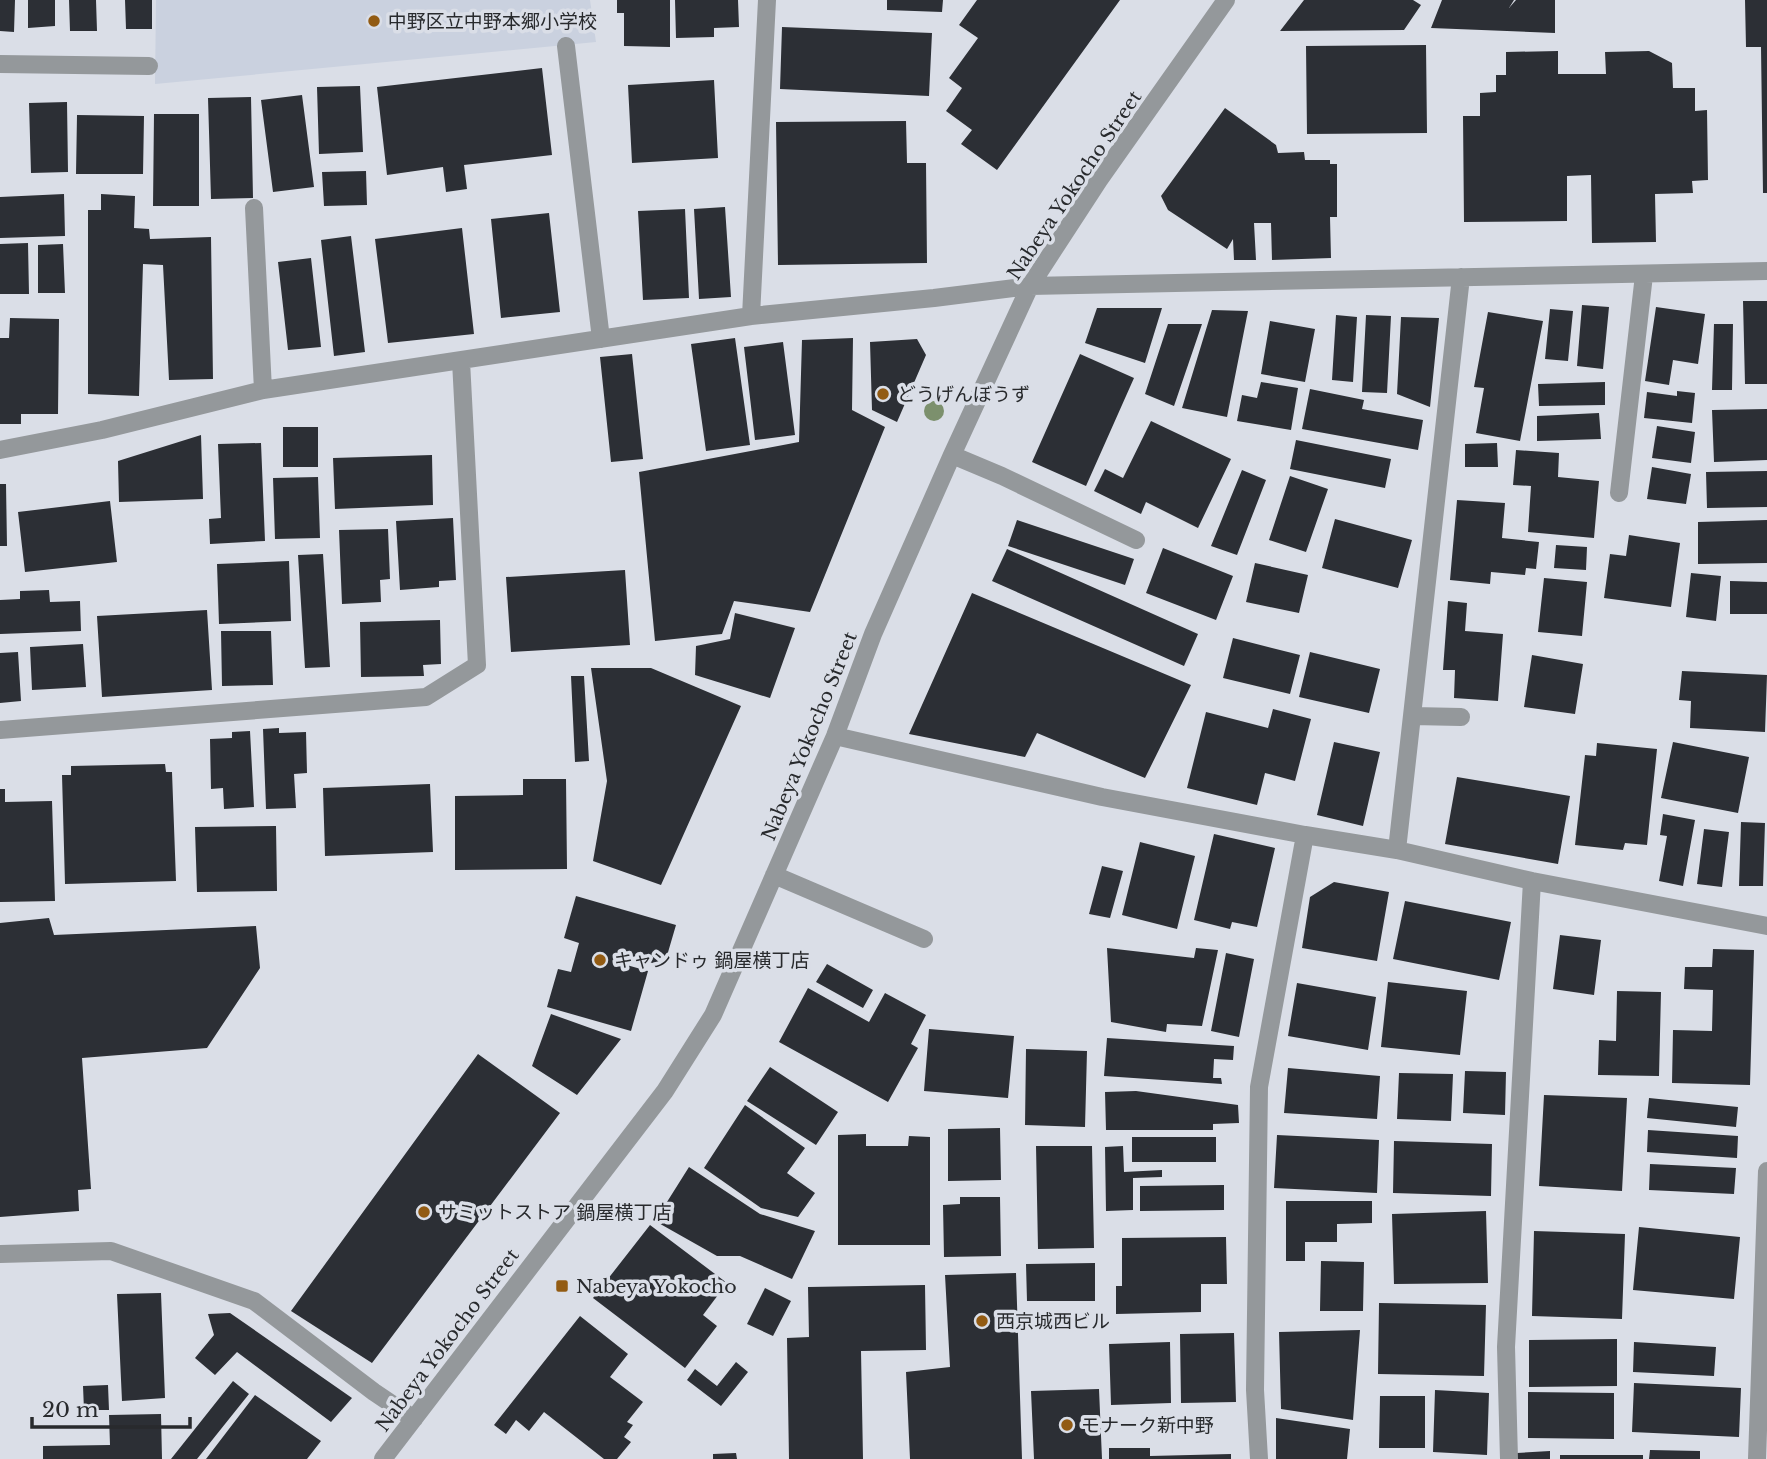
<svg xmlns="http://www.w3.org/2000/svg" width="1767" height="1459" font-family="'Libre Baskerville','Noto Sans JP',serif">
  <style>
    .built { fill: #cad1df }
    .building { fill: #2c2f35 }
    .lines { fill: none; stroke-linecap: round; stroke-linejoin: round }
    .minor { stroke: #94989b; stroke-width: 18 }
    .tree { fill: #7c906d }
    .poi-dot { fill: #925b13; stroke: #dadee7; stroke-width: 2.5 }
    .labels { text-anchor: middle; stroke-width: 7; stroke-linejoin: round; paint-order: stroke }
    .poi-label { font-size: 19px; fill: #282a2d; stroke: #dadee7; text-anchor: start }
    .street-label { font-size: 19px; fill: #282a2d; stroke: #dadee7 }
  </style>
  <rect width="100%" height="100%" fill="#dadee7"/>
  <path class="built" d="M156,0H590L596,42L155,84Z"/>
  <path class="building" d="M0,0H15L14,32L0,31Z
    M28,0H55V26L28,28Z
    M69,0H96L97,31H70Z
    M125,0H152V29H126Z
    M617,0H670V47L624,46V13H617Z
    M675,0H738L739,27L714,28V37L676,38Z
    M887,0H943L942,12L887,10Z
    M977,0H1120L997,170L961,144L972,130L946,111L962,88L949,78L978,38L959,25Z
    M1304,0H1413L1421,5L1404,30L1280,31Z
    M1442,0H1514L1509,8L1516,0H1555V33L1431,28Z
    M1745,0H1767V193H1763L1761,47H1746Z
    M782,27L932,33L929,96L780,89Z
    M1426,45L1427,133L1307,134L1306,46Z
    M1558,51V74H1606L1605,52L1649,51L1672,63L1673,88H1695V111L1707,110L1708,180L1692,181L1693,193L1655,194L1656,242L1592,243L1591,175L1567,176V221L1464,222L1463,116H1480V93L1496,92V75H1506V52Z
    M542,68L552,155L464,165L467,189L446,192L443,167L387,175L377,87Z
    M714,80L718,158L632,163L628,85Z
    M360,86L363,152L319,154L317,87Z
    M302,95L314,187L273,192L261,100Z
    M251,97L253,198L211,199L208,98Z
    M67,102L68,172L31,173L29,103Z
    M1225,108L1276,145L1278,153L1304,152L1305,160H1330V164H1337V217H1330L1331,258L1272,260L1271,223H1254L1256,260H1234L1233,239L1227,249L1168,210L1161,196Z
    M154,114H199V206H153Z
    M77,115L144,116L143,174H76Z
    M906,121L907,163H926L927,263L778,265L776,122Z
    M366,171L367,205L324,206L322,172Z
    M64,194L65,236L0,238V197Z
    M101,194L135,196L134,228L149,229L150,239L211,237L213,379L169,380L163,265L143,264L139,396L88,394V210H101Z
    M725,207L731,297L699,299L694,209Z
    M685,209L689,298L643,300L638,211Z
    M549,213L560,312L501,318L491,219Z
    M462,228L474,334L388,343L375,239Z
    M351,236L365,352L334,356L321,240Z
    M28,243L29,294H0V244Z
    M63,244L65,293H38V245Z
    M311,258L321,347L288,350L278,262Z
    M1743,301H1767V384H1745Z
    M1582,305L1609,307L1603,369L1577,366Z
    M1656,307L1705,314L1698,364L1673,360L1669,385L1645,381Z
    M1097,308H1162L1145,363L1085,343Z
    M1550,309L1573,311L1568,361L1545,359Z
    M1212,310L1248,311L1227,417L1182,408Z
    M1488,312L1543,321L1520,441L1476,433L1484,388L1474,387Z
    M1336,315L1357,317L1353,382L1332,380Z
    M1366,315L1391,316L1387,393L1362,392Z
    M1401,317L1439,318L1430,407L1397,394Z
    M10,318L59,319L58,414H21V424H0V338H9Z
    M1270,321L1315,329L1305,382L1261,374Z
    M1168,324H1202L1174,406L1145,394Z
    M1714,324H1733L1732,390H1712Z
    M735,338L750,445L706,451L691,344Z
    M853,338L852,410L885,427L810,612L734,601L722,634L655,641L639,472L799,442L802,340Z
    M917,339L926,355L897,422L872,410L870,342Z
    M783,342L795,435L755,440L744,347Z
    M632,354L643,459L611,462L600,357Z
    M1080,354L1134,378L1086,486L1032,462Z
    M1261,382L1298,388L1291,430L1237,421L1242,395L1257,398Z
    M1605,382V405L1539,406L1538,384Z
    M1310,389L1364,400L1362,409L1423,420L1418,450L1302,429Z
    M1677,391L1695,393L1692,423L1644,418L1647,392L1677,396Z
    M1767,409V460L1714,462L1712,410Z
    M1599,413L1601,439L1537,441V416Z
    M1151,421L1231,459L1198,528L1146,502L1141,514L1094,491L1105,469L1123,478Z
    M1657,426L1695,432L1691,463L1652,458Z
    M283,427H318V467H283Z
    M201,435L203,499L119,502L118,461Z
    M1296,440L1391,459L1385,488L1290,469Z
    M261,443L265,541L210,544L209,519L221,518L218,444Z
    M1497,443L1498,467H1465V444Z
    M1516,450L1559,453L1558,477L1599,481L1594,538L1528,532L1531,486L1513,485Z
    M432,455L433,505L335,509L333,458Z
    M1652,467L1691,474L1686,504L1647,499Z
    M1242,470L1266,480L1237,555L1211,546Z
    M1767,471V507L1707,508L1706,472Z
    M1290,476L1328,489L1306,552L1269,540Z
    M318,477L320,538L275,539L273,478Z
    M0,484H6L7,546H0Z
    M1457,500L1505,503L1502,538L1539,542L1536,569L1526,568L1525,575L1491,572L1490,584L1450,580Z
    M110,501L117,562L25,572L18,512Z
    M453,518L456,580L439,581V587L400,590L396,521Z
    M1335,519L1412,540L1398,588L1322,568Z
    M1017,520L1134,559L1125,585L1008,546Z
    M1767,520V563L1698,564V522Z
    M388,529L390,579L380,580L381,602L342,604L339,530Z
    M1629,535L1680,543L1671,607L1604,598L1610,554L1626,556Z
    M1556,545L1587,547L1586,570L1554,568Z
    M1163,548L1233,576L1216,620L1146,593Z
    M1007,549L1198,634L1184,666L992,581Z
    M323,554L330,667L305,668L298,555Z
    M289,561L291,621L219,624L217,564Z
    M1255,563L1308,575L1299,613L1246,602Z
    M625,570L630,645L511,652L506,577Z
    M1691,573L1721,576L1716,621L1686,617Z
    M1544,578L1587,582L1582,636L1538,632Z
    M1730,581L1767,582V614H1730Z
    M49,590L50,602L80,601L81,631L0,634V600L20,599V591Z
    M972,593L1191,685L1145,778L1037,733L1025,757L909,734Z
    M1448,601L1467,603L1465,631L1503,634L1498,701L1454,698L1455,670H1443Z
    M207,610L212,690L102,697L97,616Z
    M735,613L795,628L770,698L695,675L696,646L730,639Z
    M440,620L441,664L423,665L424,676L361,677L360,622Z
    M221,631H271L273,685L222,686Z
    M1233,638L1300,655L1290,694L1223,678Z
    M83,644L86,687L32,690L30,647Z
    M18,652L21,701L0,703V653Z
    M1310,652L1380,669L1369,713L1299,697Z
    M1532,655L1583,664L1575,714L1524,707Z
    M591,668H651L741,706L661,885L593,861L607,781Z
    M1682,671L1767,675L1765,732L1690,728L1691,701L1679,700Z
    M571,676H584L589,761L575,762Z
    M1273,709L1311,719L1295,781L1265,773L1257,805L1187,788L1206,712L1268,728Z
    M279,728V733L306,732L307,773L294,774L296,808L266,809L263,729Z
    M250,731L254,807L224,809L223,788L211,789L210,739L232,738V732Z
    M1334,742L1380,752L1363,826L1317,815Z
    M1673,742L1749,757L1738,813L1661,798Z
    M1597,743L1657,749L1647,845L1625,843L1623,850L1575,845L1585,755L1596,756Z
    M165,764L166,772H172L176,881L65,884L62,775H71V766Z
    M1457,777L1570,796L1558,864L1445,844Z
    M523,779H566L567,869L455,870V796L523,795Z
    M430,784L433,852L325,856L323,788Z
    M0,789H5V802L52,801L55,901L0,902Z
    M1663,814L1695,820L1683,886L1659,881L1667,836L1660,835Z
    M1741,822L1765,823L1763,886H1739Z
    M276,826L277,891L197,892L195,827Z
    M1704,829L1729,832L1722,887L1697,884Z
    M1214,834L1275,848L1257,927L1232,922L1230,929L1194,920Z
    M1140,842L1195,856L1177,929L1122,915Z
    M1102,866L1123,871L1110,918L1089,914Z
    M1334,882L1389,892L1377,961L1302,948L1310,897Z
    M576,896L676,925L664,966L626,956L623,964L648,971L631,1031L547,1007L558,969L571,972L579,943L564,938Z
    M1405,901L1511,922L1499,980L1393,959Z
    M49,918L54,935L256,926L260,968L207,1048L82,1058L91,1189L78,1190L79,1211L0,1217V923Z
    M1560,935L1601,940L1594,995L1553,989Z
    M1107,948L1194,958L1196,948L1218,950L1202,1026L1167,1024L1166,1032L1111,1022Z
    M1713,949L1754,950L1750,1085L1672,1083L1673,1030L1712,1031L1713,990L1684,989L1685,967H1712Z
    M1226,953L1254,959L1239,1037L1211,1031Z
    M827,964L873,990L863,1008L816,982Z
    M1388,982L1467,991L1460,1055L1381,1047Z
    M1297,983L1376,997L1368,1050L1288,1036Z
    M808,988L869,1022L885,993L926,1015L911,1044L918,1048L888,1102L779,1042Z
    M1617,991L1661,992L1659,1076L1598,1075L1599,1040L1616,1041Z
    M551,1014L621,1039L577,1095L532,1066Z
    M929,1029L1014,1036L1008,1098L924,1091Z
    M1107,1038L1234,1046L1233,1060L1214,1059L1213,1078H1221L1222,1084L1104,1076Z
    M1026,1049L1087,1051L1085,1127L1025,1125Z
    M478,1054L560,1113L372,1363L291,1311Z
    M770,1067L838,1112L816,1145L747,1101Z
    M1288,1068L1380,1076L1377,1119L1284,1113Z
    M1465,1071L1506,1072L1505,1115L1463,1113Z
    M1399,1073L1453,1074L1451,1121L1397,1119Z
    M1136,1091L1238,1105L1239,1123L1213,1124V1130H1106L1105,1092Z
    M1544,1095L1627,1098L1622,1191L1539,1186Z
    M1649,1098L1738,1107L1736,1127L1647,1118Z
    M745,1105L805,1148L787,1173L815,1193L798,1217L761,1208L704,1168Z
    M1000,1128L1001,1180L948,1181V1129Z
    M1648,1130L1738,1136L1737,1158L1647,1152Z
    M866,1134V1146H908L909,1136L930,1137V1245H838V1135Z
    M1277,1135L1379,1140L1377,1193L1274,1188Z
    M1132,1137H1216V1162H1132Z
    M1394,1141L1492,1144L1491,1196L1393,1193Z
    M1036,1146H1092L1094,1248L1038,1249Z
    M1123,1146L1124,1172L1162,1170V1177L1133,1178V1210L1106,1211L1105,1147Z
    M1650,1164L1736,1168L1734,1194L1649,1190Z
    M689,1167L760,1214L815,1231L792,1279L740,1256H717L655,1221Z
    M1224,1185V1210L1140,1211V1186Z
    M960,1197H1000L1001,1256L944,1257L943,1205L960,1204Z
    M1286,1201H1372V1223L1337,1224V1242H1305V1261H1286Z
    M1486,1211L1488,1283L1394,1284L1392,1214Z
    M650,1225L727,1283L703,1315L717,1326L685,1368L593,1298Z
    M1639,1227L1740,1237L1734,1299L1633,1290Z
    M1534,1231L1625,1234L1622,1319L1532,1316Z
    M1226,1237L1227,1284H1201V1312L1116,1314V1286H1122V1238Z
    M1321,1261L1364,1262L1363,1311H1320Z
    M1095,1263V1301H1027L1026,1264Z
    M1016,1273L1022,1459H910L906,1372L950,1367L945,1275Z
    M925,1285L926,1350L861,1351L863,1459H789L787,1338L809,1337L808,1287Z
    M765,1288L791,1301L773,1336L747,1324Z
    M161,1293L165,1398L122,1401L117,1294Z
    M1379,1303L1486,1305L1484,1376L1378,1374Z
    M230,1313L352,1398L331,1422L237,1352L215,1375L195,1358L214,1335L208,1314Z
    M580,1316L628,1354L610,1377L643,1402L627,1422L633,1425L624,1437L631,1442L617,1459H604L544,1412L529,1431L516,1420L506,1434L494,1425Z
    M1360,1330L1353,1420L1281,1409L1279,1332Z
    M1234,1333L1236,1402L1181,1403L1180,1334Z
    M1617,1339V1386L1529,1387V1340Z
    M1170,1342L1171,1403L1111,1405L1109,1344Z
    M1634,1342L1716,1347L1714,1376L1633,1372Z
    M736,1362L748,1372L721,1406L687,1380L695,1369L717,1386Z
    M233,1381L249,1394L197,1459H171Z
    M1634,1383L1741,1388L1739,1437L1632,1432Z
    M108,1385L109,1410H84L83,1386Z
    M1099,1389L1102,1459H1034L1031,1391Z
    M1435,1390L1489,1393L1487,1455L1433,1452Z
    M1528,1392L1614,1393V1439L1528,1438Z
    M255,1395L321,1441L307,1459H206Z
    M1380,1396H1425V1448H1379Z
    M161,1414L162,1459H43V1446L110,1445L109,1415Z
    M1276,1418L1350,1429L1347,1459H1276Z
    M1109,1448H1150V1456L1231,1454V1459H1109Z
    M1650,1450L1700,1451V1459H1649Z
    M1550,1451V1459H1517V1453Z
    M736,1453L737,1459H713V1454Z
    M1560,1455H1643V1459H1560Z"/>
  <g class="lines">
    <path class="minor" d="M566,46L601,339
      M0,64L149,66
      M254,208L263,390
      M1461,277L1397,850L1532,881L1767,926
      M751,316L767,0
      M0,450L102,430L263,390L751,316L934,298L1030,286L1767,271
      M952,455L1002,476L1136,540
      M1619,493L1644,275
      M1413,716L1461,717
      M0,730L426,697L477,665L461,361
      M835,736L1102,797L1305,835L1259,1087L1255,1390L1259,1459
      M1305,835L1397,850
      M774,875L924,939
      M0,1254L111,1251L254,1301L374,1392L414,1419
      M383,1459L665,1091L713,1015L835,736L873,634L952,455L1030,286L1099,180L1226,0
      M1509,1459L1506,1347L1532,881
      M1757,1459L1767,1171"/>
  </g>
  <circle class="tree" cx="934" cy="411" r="10"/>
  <g class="poi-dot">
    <circle cx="374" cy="21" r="7"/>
    <circle cx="883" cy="394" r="7"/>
    <circle cx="600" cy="960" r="7"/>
    <circle cx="424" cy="1212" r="7"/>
    <rect x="555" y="1279" width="14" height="14" rx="3.5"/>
    <circle cx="982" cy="1321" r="7"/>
    <circle cx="1067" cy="1425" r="7"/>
  </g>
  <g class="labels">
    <g class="poi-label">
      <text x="388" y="28">中野区立中野本郷小学校</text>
      <text x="897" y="401">どうげんぼうず</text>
      <text x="614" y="967">キャンドゥ 鍋屋横丁店</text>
      <text x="438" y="1219">サミットストア 鍋屋横丁店</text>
      <text x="576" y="1293">Nabeya Yokocho</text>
      <text x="996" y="1328">西京城西ビル</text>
      <text x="1081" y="1432">モナーク新中野</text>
    </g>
    <g class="street-label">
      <text transform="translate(1074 185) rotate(-56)" y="7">Nabeya Yokocho Street</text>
      <text transform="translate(809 736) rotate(-68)" y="7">Nabeya Yokocho Street</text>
      <text transform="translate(447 1340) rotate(-53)" y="7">Nabeya Yokocho Street</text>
    </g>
  </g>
  <path d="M32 1417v10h158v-10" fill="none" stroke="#282a2d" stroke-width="3.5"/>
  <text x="42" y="1417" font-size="21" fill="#282a2d" stroke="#dadee7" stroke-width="5" paint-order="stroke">20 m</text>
</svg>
